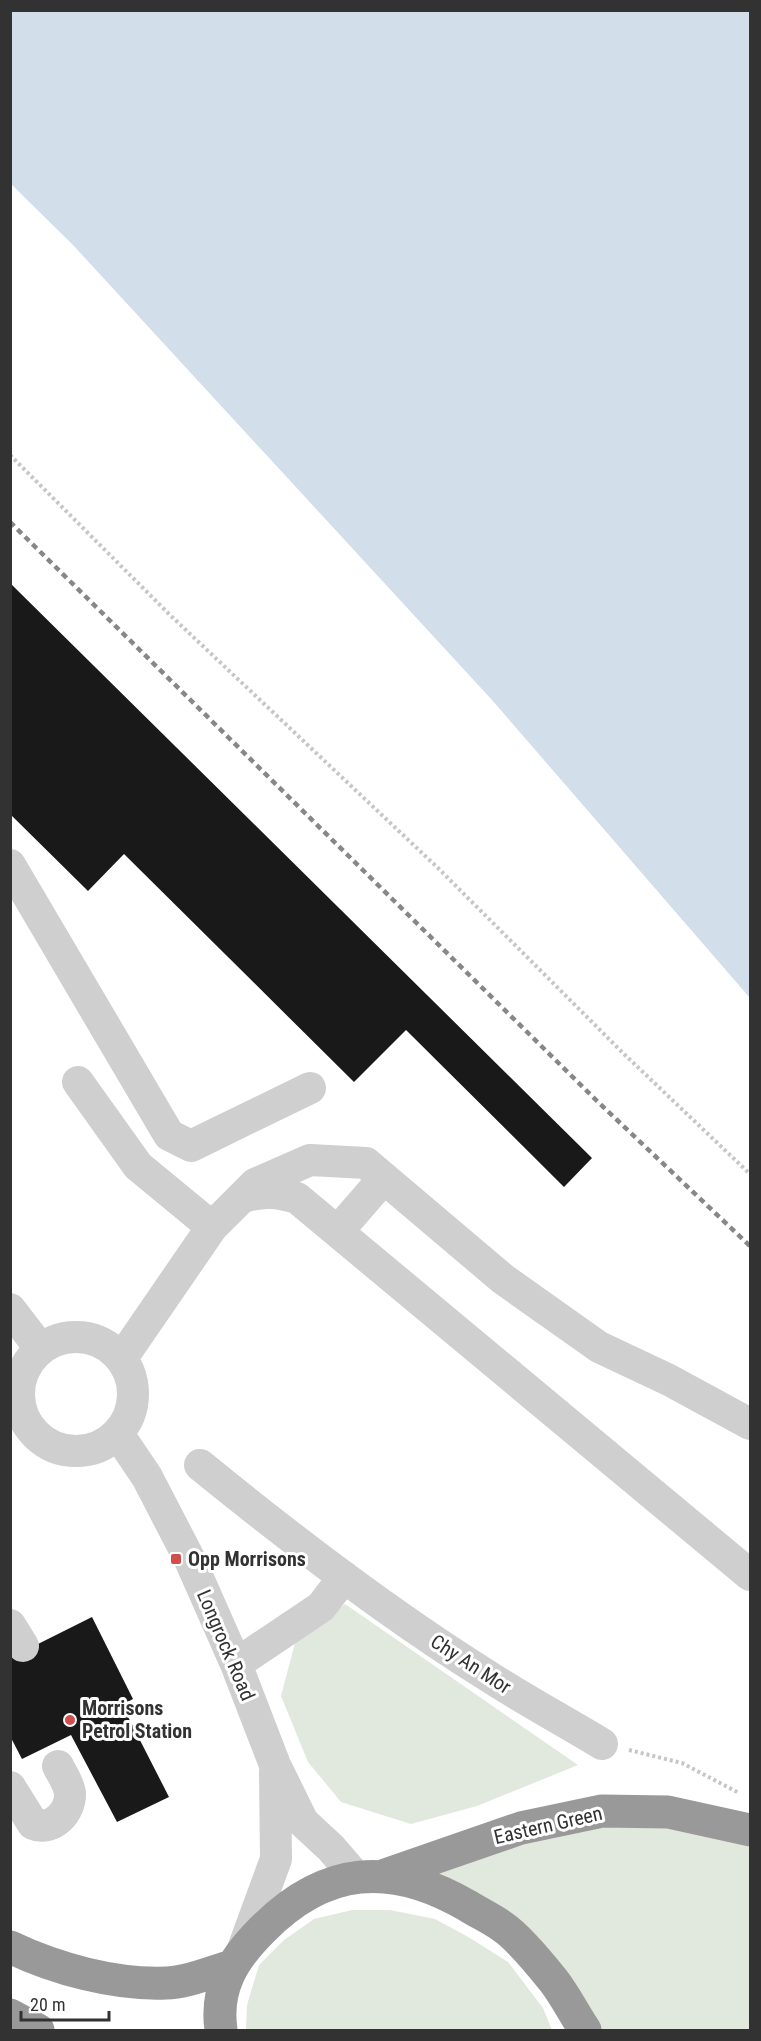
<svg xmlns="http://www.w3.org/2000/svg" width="761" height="2041" font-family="'Roboto Condensed',sans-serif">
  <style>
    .green { fill: #e1e8dd }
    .water { fill: #d2deea }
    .building { fill: #191919 }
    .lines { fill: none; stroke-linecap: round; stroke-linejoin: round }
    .path { stroke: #c6c6c6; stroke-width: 4; stroke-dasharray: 3 3; stroke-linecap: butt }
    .minor { stroke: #cfcfcf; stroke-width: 32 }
    .highway { stroke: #999; stroke-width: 33 }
    .rail { stroke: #878787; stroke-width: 4.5; stroke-dasharray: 6 4.5; stroke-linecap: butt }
    .poi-dot { fill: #d14e4c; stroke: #fff; stroke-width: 2 }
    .labels { text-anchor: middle; stroke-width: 6; stroke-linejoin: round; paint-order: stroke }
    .poi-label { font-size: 20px; font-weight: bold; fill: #323232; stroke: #fff; text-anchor: start }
    .street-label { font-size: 20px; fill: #323232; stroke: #fff }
  </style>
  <rect width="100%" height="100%" fill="#fff"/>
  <path class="green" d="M345,1604L578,1765L477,1806L411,1824L341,1802L308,1762L281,1696L295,1643Z
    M602,1811L750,1830V2030H585L505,1928L385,1875Z
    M352,1910H390L435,1919L470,1938L508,1962L543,2008L552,2030H246L247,2005L259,1965L284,1940L314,1919Z"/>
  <path class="water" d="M10,11H750V998L492,700L73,245L11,184Z"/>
  <path class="building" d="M10,583L592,1158L564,1187L406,1030L354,1082L124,854L88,891L10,814Z
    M92,1617L133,1699L122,1705L169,1797L117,1822L71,1735L22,1759L10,1736V1658Z"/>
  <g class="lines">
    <path class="path" d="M10,455L170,615L438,868L625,1055L750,1174
      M629,1750L682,1763L739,1793"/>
    <path class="minor" d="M10,865L169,1135L191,1146L310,1088
      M78,1082L138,1166L212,1227
      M244,1197C263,1191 277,1192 297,1198L750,1575
      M338,1231L384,1178
      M10,1309L40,1348
      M19 1394a57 57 0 1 1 114 0a57 57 0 1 1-114 0Z
      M122,1358L212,1227L255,1184L310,1160L366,1163L503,1279L599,1347L669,1380L750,1424
      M118,1434L147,1477L190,1560L236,1664L275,1765L303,1822L331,1848L356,1877
      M200,1465C292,1540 387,1613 488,1676C525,1700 564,1721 602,1744
      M10,1625L23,1646
      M236,1664L321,1607L344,1577
      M10,1787L33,1824C52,1832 71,1812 70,1793C69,1784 62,1774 58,1766
      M243,1949L276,1859L275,1772"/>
    <path class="highway" d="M385,1875L521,1828L602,1811L668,1812L750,1830
      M10,1947C56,1969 115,1985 166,1983C188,1983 213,1971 233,1966
      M10,2015L38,2030
      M221,2030C215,1988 233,1959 262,1930C325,1866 391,1861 468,1906C479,1913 492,1919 503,1927C519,1938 541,1965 553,1980C565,1995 574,2014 585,2030"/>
    <path class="rail" d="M10,522L597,1101L750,1246"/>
  </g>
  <g class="poi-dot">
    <rect x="170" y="1553" width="12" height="12" rx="3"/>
    <circle cx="70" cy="1720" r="6"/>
  </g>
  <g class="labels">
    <g class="poi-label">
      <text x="188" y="1566">Opp Morrisons</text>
      <text x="82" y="1715">Morrisons<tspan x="82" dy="23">Petrol Station</tspan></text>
    </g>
    <g class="street-label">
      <text transform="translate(226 1645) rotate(67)" y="7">Longrock Road</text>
      <text transform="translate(471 1664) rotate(33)" y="7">Chy An Mor</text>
      <text transform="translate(548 1825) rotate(-13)" y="7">Eastern Green</text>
    </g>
  </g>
  <rect width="761" height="2041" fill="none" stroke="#323232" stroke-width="24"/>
  <path d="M21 2011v9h88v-9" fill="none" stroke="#323232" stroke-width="3"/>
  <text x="30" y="2011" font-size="18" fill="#323232" stroke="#ffffff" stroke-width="4.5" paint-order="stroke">20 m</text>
</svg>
